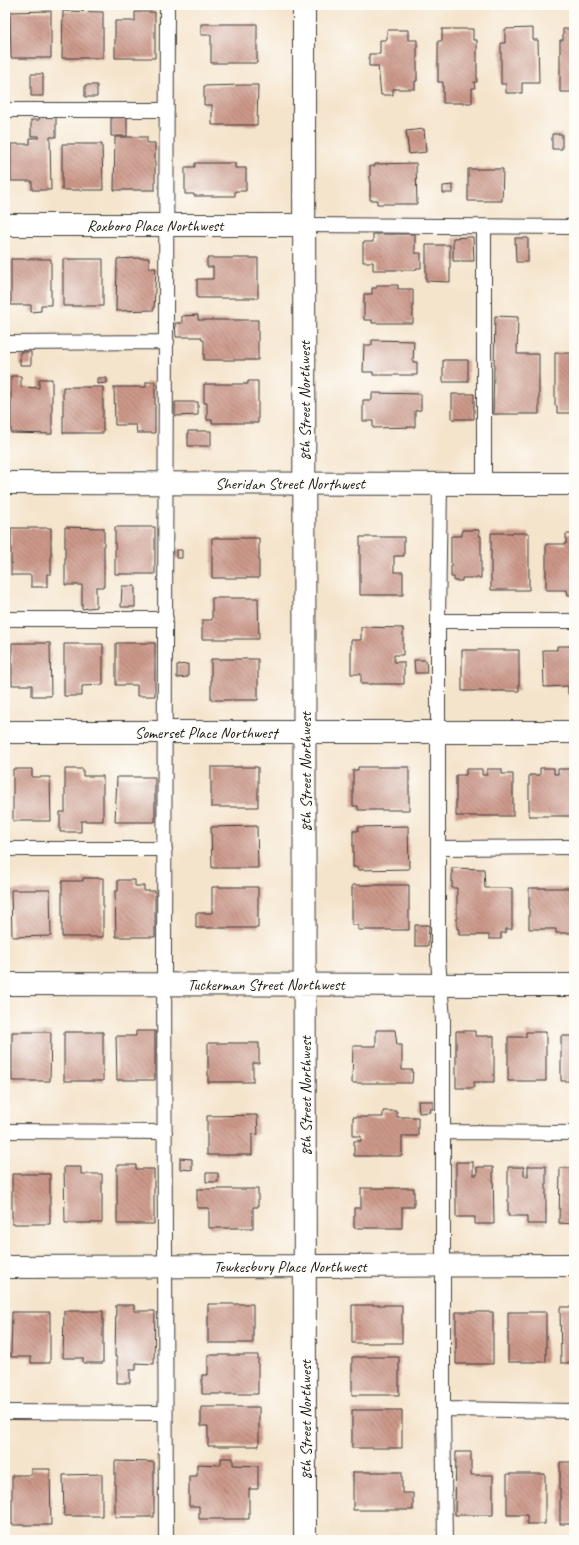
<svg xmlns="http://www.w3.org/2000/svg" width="579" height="1545" font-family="Caveat,sans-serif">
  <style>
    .building { fill: url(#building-back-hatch) }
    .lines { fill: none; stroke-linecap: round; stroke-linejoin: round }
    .service-casing { stroke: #3d3a36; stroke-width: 16 }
    .minor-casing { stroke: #3d3a36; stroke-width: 24 }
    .tertiary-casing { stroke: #3d3a36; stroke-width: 24 }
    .service { stroke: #fff; stroke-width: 14 }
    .minor { stroke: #fff; stroke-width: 22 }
    .tertiary { stroke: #fff; stroke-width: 22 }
    .labels { text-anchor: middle; stroke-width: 3.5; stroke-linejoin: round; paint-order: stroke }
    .street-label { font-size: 16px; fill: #1c1c1c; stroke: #fdfcf7 }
  </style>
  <defs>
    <pattern id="building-back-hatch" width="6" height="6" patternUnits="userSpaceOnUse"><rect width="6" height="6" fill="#cc988a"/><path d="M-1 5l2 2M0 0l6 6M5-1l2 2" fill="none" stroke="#a57b70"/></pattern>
  </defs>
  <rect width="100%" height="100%" fill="#fdfcf7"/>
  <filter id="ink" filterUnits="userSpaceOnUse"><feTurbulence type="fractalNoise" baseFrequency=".025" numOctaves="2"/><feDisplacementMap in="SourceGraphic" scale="8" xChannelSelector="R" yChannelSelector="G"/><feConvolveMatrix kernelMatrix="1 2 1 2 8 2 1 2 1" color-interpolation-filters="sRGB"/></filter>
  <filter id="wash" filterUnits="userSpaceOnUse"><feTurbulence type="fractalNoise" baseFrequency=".012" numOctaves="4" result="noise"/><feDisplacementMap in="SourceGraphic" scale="16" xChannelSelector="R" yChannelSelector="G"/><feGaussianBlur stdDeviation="0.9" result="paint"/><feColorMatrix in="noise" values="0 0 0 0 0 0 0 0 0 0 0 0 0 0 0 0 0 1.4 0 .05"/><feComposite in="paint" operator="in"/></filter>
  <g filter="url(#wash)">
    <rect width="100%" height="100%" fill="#f5e4cc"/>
    <g id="blocks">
      <path class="building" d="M51,11V58H11L10,12Z
        M63,11L103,12V58H62Z
        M135,12H155V58H115V21H135Z
        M201,24H257V63H211V35H201Z
        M533,28V40H538L539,83H522V93H506V84H501V43H505V29Z
        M442,29H473V40H477V82H474L475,88H472V103H443V82H438V41H442Z
        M563,29H574V92H560V40H563Z
        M387,30H408V40H417V81H415V89H393V95H381L378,66H369V54H380V40H387Z
        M31,74H43V96H31Z
        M85,85H97V97H85Z
        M243,85H258L257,125H212V105H204V86Z
        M39,117H56V137H50L51,190H32V181H11V144H30V138H39V136H31V120H39Z
        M111,117H127V136H111Z
        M424,129L426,152L409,154L406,131Z
        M552,134H562V149H552Z
        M115,137H147V143H155V190H114Z
        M62,144H102L103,190H62Z
        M195,163H235V168H246V191H235V196H194V194H185V167H195Z
        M416,163L417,204H377V200H370V166H375V164Z
        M468,169H503L502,201H468Z
        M453,185V193H443V186Z
        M373,234H415V253H421V268H416V270H373V262H363V242H373Z
        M468,237H473L474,261H453V238Z
        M515,238H528V262H516Z
        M426,245H450V282L426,281Z
        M136,258H149V268H156L154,310L116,311L117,259Z
        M207,258H258V298H197V279H213V267H207Z
        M11,259H51V305H41V311L31,312V305H11Z
        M63,259H103V306H63Z
        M377,285H398V289H413V323H372V320H364V294H372V288H377Z
        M198,315V320H258V360H204V340H202L201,337H176L175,323H182V316Z
        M495,316L518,317L517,354H539V414H493Z
        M372,340L414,341L413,362H417V375H373V372H363L364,345H372Z
        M20,352H31V365H20Z
        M555,353H574V413H557V406H555Z
        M443,360H468V382H443Z
        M11,376H21V387L39,388V379H52V434L11,433Z
        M97,378H107V383L97,384Z
        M248,381H258V423H212V420H207V403H204V384H248Z
        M146,382H155V433H137L136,425H115L114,387H146Z
        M63,387H103V433H63Z
        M372,393L421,394V410L415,411V427L373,428V421H363V400H372Z
        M452,394H474V419H452Z
        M175,402H198V415L175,416Z
        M188,431H211V446H188Z
        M65,527L104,528V587H96V607L82,609V585H65Z
        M115,527H155V574H115Z
        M11,528H51V574H47V587H31V575H11Z
        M462,530H479V536H481V578H462V581H454V577H451V536H462Z
        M491,533H529V590H491Z
        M566,534H574V595H568L567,590H546V544H566Z
        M360,537H404V556H394V572H403V595H360Z
        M212,538H259V578H212Z
        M176,550H182V558H176Z
        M122,586H135V607H121Z
        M212,598H258L259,639H202V620H212Z
        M361,627L403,628V655H394V662H404V684H361V674H351V640H361Z
        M12,643H50L51,696H32V685H12Z
        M116,643H155V696H137V685H116Z
        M64,644H103V685L82,686V696H64Z
        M557,646H574V694H568V686L544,687L543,650H557Z
        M462,650H519V691H462Z
        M211,659H258V700H211Z
        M414,660H426L427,673H415Z
        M188,664V677L177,678V665Z
        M211,767H258V807H211Z
        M358,767H409V810H358V806H353V770H358Z
        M540,768H554V774H558V769H574V816H529V775H540Z
        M13,769H32V777H50L51,821H13Z
        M65,769H83V776H103V821H81V832H60V812H65Z
        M466,769H482V775H487V769H502V774H513V816H456V775H466Z
        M117,777H155V822H115Z
        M257,826L258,868H212L211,827Z
        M408,826L409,869L358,870V867H353V831H358V827Z
        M452,868L484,869L485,888H512V929H506V933H501V939H489V935H459V929H457V888H452Z
        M83,878H103V937H62V881H83Z
        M118,880H135V886H144V891H155V937H116L115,891H118Z
        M352,885H409V930H358V925H352Z
        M212,887H258V928H196V913H212Z
        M529,888H574V933H556V929H529Z
        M11,890H50L51,936L12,937Z
        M415,925H429L428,946H415Z
        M376,1030H395L397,1045H402V1070H413L412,1083H352L353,1046H376Z
        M136,1031H155V1080H117L116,1036H136Z
        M456,1031H475V1036H494V1082H474V1088H456Z
        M12,1032H51L50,1081H12Z
        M64,1032H103V1081H64Z
        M526,1032H546V1081H508V1037H526Z
        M561,1036H574V1081H561Z
        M208,1043H259V1063H253V1082H208Z
        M418,1101H433V1109H430L431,1112L419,1113Z
        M383,1111H397V1117H418V1136H402V1156H354V1141H361V1136H353V1117H383Z
        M257,1115L258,1134L252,1135V1155H207V1116Z
        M180,1158L192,1159V1170L180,1169Z
        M456,1162H473V1175H477V1167H493L494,1224H475V1217H456Z
        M117,1165H136V1169H154V1224H117Z
        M528,1166H546V1224H527V1216H508V1167H524V1176H528Z
        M64,1167H81V1174H102V1223H65Z
        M560,1168H574V1224L559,1223Z
        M206,1173H218V1182H206Z
        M12,1174H50V1224H12Z
        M361,1188H414V1207H402V1228H354V1208H361Z
        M197,1189H258V1207H253V1228H209V1208H197Z
        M208,1304H253V1343H208Z
        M116,1305H134V1311H155L154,1364L136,1363V1370H130V1383H117V1357H115Z
        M352,1305H402V1343H352Z
        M560,1307H574V1363H561Z
        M64,1311H103V1363H83V1358H63Z
        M12,1312H50V1363H31V1357H11Z
        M456,1312H493V1364H456Z
        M508,1312H546V1362H508Z
        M208,1355H258V1394H202V1375H208Z
        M352,1357H399V1395H352Z
        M201,1407H259V1446H208V1426H201Z
        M352,1410H402V1448H352Z
        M456,1452H471V1475H493V1515H455Z
        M221,1458H233V1465L258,1466V1489H249V1519H199V1506H189V1476H197V1464L221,1465Z
        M115,1461L154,1462V1517H115Z
        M560,1462H574V1524H560Z
        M31,1469H50L51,1525H12V1475H31Z
        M353,1472H402V1493H413V1510H353Z
        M102,1474V1516H64L63,1475Z
        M507,1474H545V1524H527V1515H507Z"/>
    </g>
  </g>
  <g filter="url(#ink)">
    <use href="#blocks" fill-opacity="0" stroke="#3d3a36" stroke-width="1"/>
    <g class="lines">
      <defs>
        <path id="service" d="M5,110H167
          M304,225L574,227
          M484,227V484
          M5,343L167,342
          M440,484L438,621V960L443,1019V1409L445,1540
          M5,619H166
          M438,621H574
          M439,848L574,847
          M5,849H165
          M5,1131L165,1132
          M444,1132L574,1133
          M443,1409L574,1411
          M5,1412L165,1413
          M166,1540L164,958L167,5"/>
        <path id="minor" d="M304,5L305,1540
          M5,225H304
          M5,732H574
          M5,984L574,985
          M5,1267L574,1265"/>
        <path id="tertiary" d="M5,483L574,484"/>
      </defs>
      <use href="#service" class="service-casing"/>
      <use href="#minor" class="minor-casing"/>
      <use href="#tertiary" class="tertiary-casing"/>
      <use href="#service" class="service"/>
      <use href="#minor" class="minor"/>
      <use href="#tertiary" class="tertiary"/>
    </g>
  </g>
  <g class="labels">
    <g class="street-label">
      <text x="155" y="231">Roxboro Place Northwest</text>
      <text transform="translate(304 401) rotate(-90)" y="6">8th Street Northwest</text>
      <text x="290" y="489">Sheridan Street Northwest</text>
      <text x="206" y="738">Somerset Place Northwest</text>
      <text transform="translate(305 772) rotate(-90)" y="6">8th Street Northwest</text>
      <text x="266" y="990">Tuckerman Street Northwest</text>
      <text transform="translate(305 1096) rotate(-90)" y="6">8th Street Northwest</text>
      <text x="290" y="1272">Tewkesbury Place Northwest</text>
      <text transform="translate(305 1420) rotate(-90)" y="6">8th Street Northwest</text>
    </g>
  </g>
  <rect width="579" height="1545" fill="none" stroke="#fdfcf7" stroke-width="20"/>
</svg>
